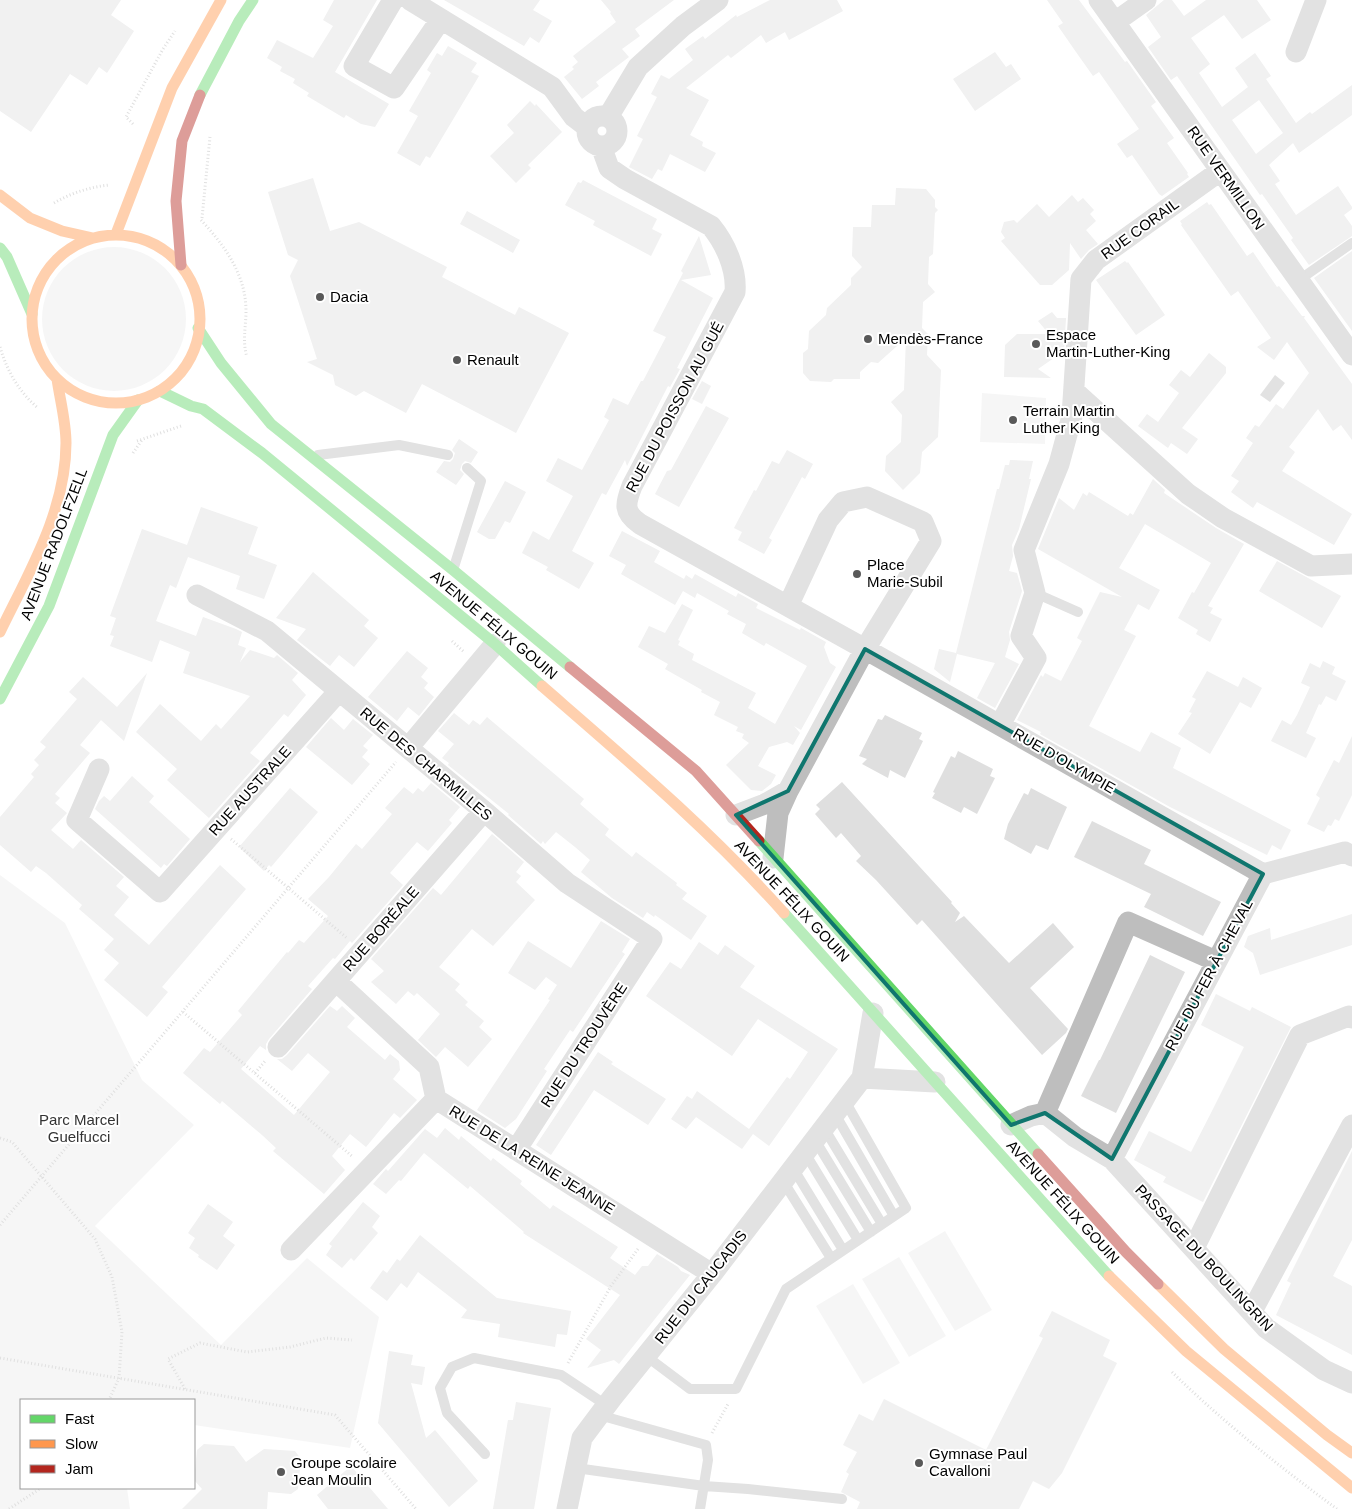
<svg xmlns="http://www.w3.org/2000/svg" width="1352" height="1509" font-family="Helvetica,sans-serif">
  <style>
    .green { fill: #ececec }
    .water { fill: #bfbfbf }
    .building { fill: #dfdfdf; fill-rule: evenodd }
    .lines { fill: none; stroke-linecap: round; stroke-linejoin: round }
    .path { stroke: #b9b9b9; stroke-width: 3; stroke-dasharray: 1 2.5; stroke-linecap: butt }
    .lane { stroke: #bebebe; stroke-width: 10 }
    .street { stroke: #bebebe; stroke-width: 21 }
    .fast { stroke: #63d668; stroke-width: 11 }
    .slow { stroke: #ff974d; stroke-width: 11 }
    .jam { stroke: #b3261e; stroke-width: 11 }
    .marked { fill: none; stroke: #0f766e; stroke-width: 4; stroke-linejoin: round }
    .poi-dot { fill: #595959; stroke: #fff; stroke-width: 2 }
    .labels { text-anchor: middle; stroke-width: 4; stroke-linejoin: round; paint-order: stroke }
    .street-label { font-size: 15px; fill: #000; stroke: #fff }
    .poi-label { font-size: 15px; fill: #000; stroke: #fff; text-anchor: start }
    .park-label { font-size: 15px; fill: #333; stroke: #fff }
  </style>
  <rect width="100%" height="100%" fill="#fff"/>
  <path class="green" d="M42 319a72 72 0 1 1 144 0a72 72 0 1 1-144 0Z
    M982,393L1046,398L1045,444L980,442Z
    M0,875L65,923L142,1080L194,1125L95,1226L221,1345L307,1258L379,1317L350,1448L194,1425V1400H21V1488H127L130,1509H0Z
    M945,1231L992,1310L955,1331L908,1253Z
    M899,1257L946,1336L909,1357L862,1279Z
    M853,1284L900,1363L863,1384L816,1306Z"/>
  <path class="water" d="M1275,375L1285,383L1270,402L1260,395Z"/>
  <path class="building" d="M0,0H121L111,15L134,31L107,73L99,67L87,85L70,74L31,132L0,111Z
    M334,0H377L335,72L389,104L375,127L361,124L346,115L344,118L307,96L309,93L293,83L295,79L280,71L282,67L267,58L277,40L313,58L333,26L323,20Z
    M444,0H540L533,10L552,21L539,43L530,37L524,46Z
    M601,0H674L635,29L640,36L622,49L629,57L596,82L599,86L582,99L564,77L574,69L572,67L578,62L573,56L616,22L610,13L611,12Z
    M770,0H837L843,11L789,40L785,32L766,43L761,35L731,58L728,55L686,88L709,100L690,135L703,142L702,146L716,153L705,172L670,154L662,171L658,169L652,179L629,167L643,139L637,136L657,97L651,94L661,75L669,79L693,60L685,49L703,36L705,39L736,15L737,17Z
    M1047,0H1079L1125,62L1127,61L1156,102L1151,106L1174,138L1167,143L1188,173L1187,174L1189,177L1162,196L1159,194L1132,155L1127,158L1117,144L1139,129L1099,72L1093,76L1076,52L1058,26L1063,23Z
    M1164,0H1172L1184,16L1206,0H1257L1271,20L1242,39L1224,15L1191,38L1210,64L1199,73L1222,107L1248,87L1235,68L1255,53L1271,76L1266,79L1296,123L1310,112L1312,114L1352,85V115L1299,153L1293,143L1269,165L1280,181L1275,184L1296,215L1338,186L1352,207V209L1344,215L1352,226V236L1309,265L1291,240L1293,238L1262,194L1260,195L1177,76L1171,80L1148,47L1161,37L1146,15ZM1259,100L1283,133L1256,154L1232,120Z
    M448,46L477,63L471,72L479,76L430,158L426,156L420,166L397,153L418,116L409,111L431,73L427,70L437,53L442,56Z
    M995,52L1006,67L1011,64L1021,79L975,111L953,79Z
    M530,101L535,106L536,104L562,132L528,165L531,168L516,183L490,156L514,133L507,125Z
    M313,178L330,231L359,222L447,267L442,277L515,315L519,307L569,333L516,433L422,384L406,413L364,391L356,396L335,385L333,375L307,362L317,359L290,276L298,260L288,255L268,192Z
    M583,180L657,219L652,229L662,234L651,256L593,225L595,221L565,205L578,182L581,183Z
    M896,188L926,189L935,200V207L938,210L935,213L933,254L929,257L928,284L935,292L923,302L922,328L928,334L927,355L941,370L938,437L922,452L920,473L903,490L885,471L886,456L901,442L902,415L891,402L904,390L906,338L878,363L871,362L860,372V379H834L831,382L810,381L803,373V353L808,349L809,331L826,315L827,308L851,285V278L862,267L852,256L853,227H871L872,205H895Z
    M1072,195L1078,202L1083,198L1094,210L1090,214L1096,221L1086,230L1098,244L1089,250L1081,259L1070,243L1069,270L1052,285H1040L1001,241L1005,238L1001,232L1004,222L1014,220L1017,223L1037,204L1049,217Z
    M1207,202L1209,205L1211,204L1247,256L1253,252L1277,287L1279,286L1302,316H1305L1304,318L1352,384V440L1341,425L1333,431L1318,409L1289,447L1295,452L1282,471L1352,514L1334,545L1257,502L1253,508L1231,492L1239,481L1231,476L1253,443L1246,438L1255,425L1259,427L1276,404L1283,409L1309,373L1287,342L1274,360L1257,347L1271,338L1238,291L1231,296L1181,225L1182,224L1180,221Z
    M467,211L520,240L513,253L460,224Z
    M699,236L711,275L681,280L713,298L677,368L680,369L670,387L668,386L627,466L625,460L606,495L602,493L572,551L594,563L579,589L546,570L548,567L522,553L533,531L549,540L573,496L546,481L558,458L582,470L609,420L604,417L613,398L628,405L641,381H643L666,337L653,331L683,273L681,271Z
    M1352,251V331L1314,278Z
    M1125,261L1127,263L1128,262L1165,315L1136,335L1096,280Z
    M1052,312L1057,318H1066L1064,351L1038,369L1051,378L1004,377L1005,345L1017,334H1049L1038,321Z
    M1209,353L1226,367V373L1182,428L1198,439L1187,454L1171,443L1168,448L1138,426L1147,414L1158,422L1179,393L1169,385L1181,370L1190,377Z
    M702,381L711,386L702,404L692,399Z
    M706,406L729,418L679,507L655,494L667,471L671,470Z
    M459,439L478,452L471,463L465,461L462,464L460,470L464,474L456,485L436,472L444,461L450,462L453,459L455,453L452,450Z
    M787,450L813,464L805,479L802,477L769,538L772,540L764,554L738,540L742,532L734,528L754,490L756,491L772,461L779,464Z
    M1010,460L1033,461L1029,479H1031L1019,529L1012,545L1013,556L1009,571L1017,573L1022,591L1009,632L1010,640L1005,657L1019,664L995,708L977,698L995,663L957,654L950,682L934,669L939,649L956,653L997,489H999L1005,465H1009Z
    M1153,479L1165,490L1164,493L1216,528L1244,544L1208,606L1213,608L1210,613L1222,619L1210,642L1196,634L1198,630L1178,618L1192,592L1194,593L1211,563L1145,524L1119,568L1160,590L1149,610L1138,604L1124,630L1136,636L1089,726L1140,752L1151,732L1181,748L1173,768L1291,830L1281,850L1272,845L1267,855L1170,807L1040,734L1041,732L1017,720L1041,675L1043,677L1045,673L1061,681L1082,641L1077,638L1100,592L1122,597L1038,549L1059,498L1074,510L1083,493L1087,496L1089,492L1128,516L1130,513L1133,515Z
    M505,481L526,492L510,523L505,521L495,539H489L477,532Z
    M201,507L258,527L248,554L277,565L264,599L236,589L240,576L188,557L176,588L170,585L156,621L196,636L203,617L236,629L242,632L238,645L246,648L240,662L250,650L274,658L277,655L298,673L292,680L306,695L288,717L284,714L250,753L260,761L209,818L167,780L177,769L136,732L160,704L201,741L216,724L221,729L250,696L183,673L190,652L160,640L152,662L110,646L114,636L110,635L116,618L110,616L142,529L187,545Z
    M622,531L660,551L654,562L684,579L686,575L692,579L695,574L736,597L738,593L758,604L756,608L800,630L801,628L826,642L824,647L830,663L836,667L801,730L794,726L800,733L793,745L787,742L769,747L758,766L776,775L771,784L762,791L751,790L726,765L749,743L742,738L744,734L736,731L738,727L714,715L720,702L701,692L702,690L665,669L668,664L638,647L649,626L665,633L682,604L693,610L678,640L680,641L678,645L694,654L692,660L756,693L748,708L775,724L807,666L766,643L764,646L742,633L746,624L727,614L729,611L697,593L695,598L683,591L675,605L621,574L626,565L609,556Z
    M1277,561L1341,596L1322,628L1259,591Z
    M313,572L369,620L364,626L378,638L354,667L339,655L330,666L297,640L306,629L276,618Z
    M407,651L428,668L421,677L428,683L424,688L434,697L419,716L408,707L397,721L368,697Z
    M1323,661L1335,667L1332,674L1346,681L1336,701L1326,696L1321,705L1319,704L1306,733L1316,738L1306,758L1271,741L1282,720L1291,725L1297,715L1310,687L1301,683L1310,663L1320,668Z
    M1207,671L1238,687L1243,677L1262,688L1251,708L1240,702L1210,754L1178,734L1192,713L1189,712L1196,699L1192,697Z
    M147,673L124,741L101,720L80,745L90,753L55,794L60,798L55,803L67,813L51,830L73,849L81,840L124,877L116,886L129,897L114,915L149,945L220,865L246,889L162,987L168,992L147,1017L104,980L119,963L104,950L114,939L79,909L82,905L46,873L36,866L31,872L0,845V817L34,777L31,774L39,765L34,760L46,747L40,742L77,699L69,692L83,677L117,707Z
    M454,713L469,725L473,720L480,725L487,717L584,799L580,804L609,829L605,835L632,857L636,852L677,883L676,885L687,893L682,899L707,916L691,940L655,915L654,917L647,912L643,918L612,898L581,872L590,860L575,847L556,832L545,844L543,841L541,844L508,815L509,814L448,765L449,763L442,758L454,744L438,731Z
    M885,715L922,733L919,739L923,741L905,778L890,770L888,778L862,764L867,759L859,756L878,719L882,720Z
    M331,718L344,730L353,719L373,735L363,746L368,750L362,757L370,764L352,785L306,747Z
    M1352,736V795L1339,821L1335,819L1331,826L1328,825L1324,832L1307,824L1320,798L1316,795L1334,760L1339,763Z
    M958,751L993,769L990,776L995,778L977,814L964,807L961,813L932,798L935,793L933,792L951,756L955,758Z
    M132,776L154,796L149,802L190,839L167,866L164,864L161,868L95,809L99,801L104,796L110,801Z
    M842,782L952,902L951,903L960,913L955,922L964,916L1009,963L1053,923L1074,947L1030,988L1068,1029L1066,1033L1042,1055L922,920L917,925L876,880L856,861L861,856L841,833L836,838L815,814L820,809L816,805Z
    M431,783L460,807L449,820L452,823L428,851L417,842L390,873L403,885L352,943L350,941L335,959L333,958L308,986L312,989L269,1039L266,1044V1050L260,1046L241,1069L294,1115L330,1072L308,1053L292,1071L277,1059H282L287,1055L330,1006L337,1011L342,1006L355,1018L347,1027L385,1060L390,1054L399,1061L400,1070L393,1079L417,1100L400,1118L394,1113L366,1147L350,1134L332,1156L345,1170L324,1194L273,1151L276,1148L262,1135L222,1101L220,1104L183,1073L204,1048L210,1052L242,1015L238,1011L287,952L288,953L299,940L304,943L328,916L308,899L329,877L356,844L362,849L392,814L385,808L404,787L413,794L418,788L423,792Z
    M290,788L318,812L271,867L269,865L264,871L239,847Z
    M1031,788L1067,807L1048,850L1036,845L1031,854L1004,839L1008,824L1024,793L1028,795Z
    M1092,821L1151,850L1144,864L1221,902L1203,936L1144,907L1151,894L1074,857Z
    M492,834L524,862L516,872L521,876L516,882L535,900L493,946L472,929L439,967L460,984L455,990L468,1002L465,1005L484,1021L479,1027L492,1039L468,1067L445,1047L436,1057L418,1040L440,1014L417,993L414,996L408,991L396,1004L371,982L384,971L371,959L433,888L441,895Z
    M1352,914V945L1260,975L1253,953L1244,947L1248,936L1270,928L1271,940Z
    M601,921L630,939L622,952L625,954L573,1032L570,1030L544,1069L547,1071L516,1119L505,1128L477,1110L550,1000L548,999L557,985L546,977L535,990L508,973L528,941L571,968Z
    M699,942L718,955L725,945L755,966L740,987L838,1049L769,1146L753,1134L742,1149L696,1117L686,1129L671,1119L687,1096L692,1099L697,1091L749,1129L787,1077L790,1079L808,1052L758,1019L732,1056L646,996L670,962L681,969Z
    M1150,955L1185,972L1116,1113L1081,1096L1099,1060H1100Z
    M1216,994L1250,1011L1252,1007L1291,1027L1203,1202L1163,1182L1166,1177L1134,1160L1149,1131L1191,1152L1213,1109L1244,1047L1201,1025Z
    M598,1052L613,1062L611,1064L666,1099L648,1125L594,1090L551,1155L536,1145Z
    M445,1128L459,1140L461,1136L491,1161L493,1158L522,1181L520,1184L550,1209L553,1205L618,1247L610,1258L635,1275L642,1266H648L657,1254L678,1267L681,1271L690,1275L619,1364L614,1360L587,1368L601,1350L586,1339L620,1295L523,1233L524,1232L470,1186L468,1189L424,1153L401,1181L399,1180L386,1194L373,1184L386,1169L388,1171L425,1129L437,1138Z
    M1352,1151V1240L1333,1276L1352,1286V1355L1276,1315L1291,1283L1287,1281Z
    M363,1202L380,1216L372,1227L378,1233L354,1261L351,1258L342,1268L326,1255L332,1246L329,1244Z
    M208,1204L233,1222L223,1236L235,1245L217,1270L198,1257L199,1255L189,1248L195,1238L188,1233Z
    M420,1235L497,1298L571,1311L567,1335L557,1334L555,1347L498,1337L500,1324L461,1318L467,1310L418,1272L407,1288L401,1283L387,1301L370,1288L383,1270L387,1273L397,1259L400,1261Z
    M1052,1311L1110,1340L1103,1356L1117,1363L1062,1473L1049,1489L1033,1481L1019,1509H857L860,1502L841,1492L849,1474L846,1472L857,1452L843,1445L859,1414L873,1421L884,1399L986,1450L1043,1338L1039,1336Z
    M389,1351L413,1355L411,1365L425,1367L422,1385L411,1383L426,1438L435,1430L478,1481L449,1507L378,1423Z
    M516,1402L551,1408L534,1509H493L508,1420H513Z
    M204,1444L234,1446L246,1462L264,1449L295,1451L301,1459L298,1489L291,1494L268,1492L267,1509H182L202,1489L194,1480L197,1450Z
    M351,1466L388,1509H328L317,1495Z"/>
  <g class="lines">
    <path class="path" d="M133,124L126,117L163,49L175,31
      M54,203C71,193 90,187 109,185
      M202,218L210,137
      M201,220C225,246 246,275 246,311C246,327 242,341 247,357
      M0,347C7,371 19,392 38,408
      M137,441L181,426
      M133,453L142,440
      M452,641L464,652
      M231,839L348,939
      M183,1012L353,1157
      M255,1073L266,1060
      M0,1138L12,1142L95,1239L112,1277L122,1332L119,1378L109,1400
      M0,1225L396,762
      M0,1358L335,1415L416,1509
      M568,1363L611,1286L638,1249
      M1172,1372C1223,1422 1280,1467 1337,1509
      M185,1389L168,1359L200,1343L247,1352L290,1347L326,1338L352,1340
      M712,1433L728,1404
      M9,1509L41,1488"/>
    <path class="lane" d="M1299,280L1352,243
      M318,455L399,445L448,455
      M454,567L481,481L467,468
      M1035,593L1078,612
      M835,1114L894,1216
      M824,1128L882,1224
      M815,1140L871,1232
      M805,1153L858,1240
      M793,1168L843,1250
      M783,1181L831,1258
      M646,1356L690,1389H736L786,1289L906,1208L845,1101
      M599,1415L706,1445L708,1460L700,1509
      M485,1454L447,1413L440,1388L452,1367L474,1358L561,1375L606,1405
      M576,1468L704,1486L748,1489L842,1499"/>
    <path class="street" d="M393,0L354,66L394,88L441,19
      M410,0L552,87L574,117L587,127
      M1099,0L1352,355
      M1115,22L1146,0
      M1296,52L1316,0
      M587 131a15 15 0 1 1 30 0a15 15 0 1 1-30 0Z
      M608,117L638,67L683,26L718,0
      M601,146L609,168L625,179L711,226C725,243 737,269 735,292L632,486C625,504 623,512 640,524L865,649L788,791L778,813L773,858
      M1074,391L1188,494L1223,518L1311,566L1352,564
      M197,595L267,631L484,811L567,883L652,939L516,1150
      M788,606L828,520L843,502L867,497L923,522L931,541L865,649L1263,874
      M1000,725L1036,658L1021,636L1035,593L1024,550L1059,464L1072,416L1081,279L1096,260L1220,171
      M408,748L495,644
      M99,769L77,820L160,892L339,691
      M736,815L765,804L788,791
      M1216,961L1128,922L1045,1113L1075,1137L1112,1159L1266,1328L1324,1370L1352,1383
      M336,981L429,1067L436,1099L712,1274
      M278,1047L484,811
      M862,1078L935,1082
      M1011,1125L1031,1116L1045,1113
      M1112,1159L1263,874L1345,852L1352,856
      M1194,1248L1300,1035L1349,1016L1352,1018
      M291,1250L436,1099
      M1252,1311L1352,1125
      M567,1509L582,1438L612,1398L712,1274L862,1078L873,1013"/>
    <path class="fast" d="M200,95L239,21L253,0
      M0,248L7,257L32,314
      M198,328L221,363L271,424L453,570L570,667
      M160,391L191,406L203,409L262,453L495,644L542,686
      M0,699L49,606L113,435L138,400
      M759,841L1038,1154
      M784,913L1109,1276"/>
    <path class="slow" d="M0,195L30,218L62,231L93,238
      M116,234L172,88L221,0
      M32 319a84 84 0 1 1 168 0a84 84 0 1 1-168 0Z
      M0,632C29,572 66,511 66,443C66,422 60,400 57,379
      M542,686C626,759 710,830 784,913
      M1109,1276L1186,1351L1352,1488
      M1158,1284L1224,1349L1327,1435L1352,1453"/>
    <path class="jam" d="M181,265L176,201L182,141L200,95
      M570,667L696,771L759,841
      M1038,1154L1126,1252L1158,1284"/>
  </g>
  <path d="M0 0H1352V1509H0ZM865,649L1263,874L1112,1159L1045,1113L1011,1125L736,815L788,791Z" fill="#fff" fill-opacity=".55" fill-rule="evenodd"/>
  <path class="marked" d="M865,649L1263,874L1112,1159L1045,1113L1011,1125L736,815L788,791Z"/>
  <g class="poi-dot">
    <circle cx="320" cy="297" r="5"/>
    <circle cx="868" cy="339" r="5"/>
    <circle cx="1036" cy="344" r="5"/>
    <circle cx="457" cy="360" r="5"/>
    <circle cx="1013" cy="420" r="5"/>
    <circle cx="857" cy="574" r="5"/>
    <circle cx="919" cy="1463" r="5"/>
    <circle cx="281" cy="1472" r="5"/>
  </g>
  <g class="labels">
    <g class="street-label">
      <text transform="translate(1226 178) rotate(55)" y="5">RUE VERMILLON</text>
      <text transform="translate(1140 229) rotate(-36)" y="5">RUE CORAIL</text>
      <text transform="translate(675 407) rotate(-62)" y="5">RUE DU POISSON AU GUÉ</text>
      <text transform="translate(54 544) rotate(-69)" y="5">AVENUE RADOLFZELL</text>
      <text transform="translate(494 625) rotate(40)" y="5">AVENUE FÉLIX GOUIN</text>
      <text transform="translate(1064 761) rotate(30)" y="5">RUE D'OLYMPIE</text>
      <text transform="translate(426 764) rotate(40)" y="5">RUE DES CHARMILLES</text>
      <text transform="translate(250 791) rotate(-48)" y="5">RUE AUSTRALE</text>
      <text transform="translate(792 901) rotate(47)" y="5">AVENUE FÉLIX GOUIN</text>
      <text transform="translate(381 929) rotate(-49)" y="5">RUE BORÉALE</text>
      <text transform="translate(1209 975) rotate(-62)" y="5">RUE DU FER À CHEVAL</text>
      <text transform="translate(584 1045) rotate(-57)" y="5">RUE DU TROUVÈRE</text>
      <text transform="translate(532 1160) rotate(32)" y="5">RUE DE LA REINE JEANNE</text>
      <text transform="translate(1063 1202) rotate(48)" y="5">AVENUE FÉLIX GOUIN</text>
      <text transform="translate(1204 1258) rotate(47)" y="5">PASSAGE DU BOULINGRIN</text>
      <text transform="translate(701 1287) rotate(-52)" y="5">RUE DU CAUCADIS</text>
    </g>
    <g class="poi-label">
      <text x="330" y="302">Dacia</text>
      <text x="1046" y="340">Espace<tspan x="1046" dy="17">Martin-Luther-King</tspan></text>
      <text x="878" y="344">Mendès-France</text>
      <text x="467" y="365">Renault</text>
      <text x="1023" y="416">Terrain Martin<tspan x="1023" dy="17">Luther King</tspan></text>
      <text x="867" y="570">Place<tspan x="867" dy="17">Marie-Subil</tspan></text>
      <text x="929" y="1459">Gymnase Paul<tspan x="929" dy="17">Cavalloni</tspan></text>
      <text x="291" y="1468">Groupe scolaire<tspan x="291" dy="17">Jean Moulin</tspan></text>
    </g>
    <g class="park-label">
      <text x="79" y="1125">Parc Marcel<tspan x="79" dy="17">Guelfucci</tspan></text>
    </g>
  </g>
  <rect x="20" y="1399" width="175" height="90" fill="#ffffff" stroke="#999999"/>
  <rect x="30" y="1415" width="25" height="8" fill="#63d668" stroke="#999999"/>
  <text x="65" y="1424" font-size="15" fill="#000000">Fast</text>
  <rect x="30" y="1440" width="25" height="8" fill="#ff974d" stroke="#999999"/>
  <text x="65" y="1449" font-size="15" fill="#000000">Slow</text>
  <rect x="30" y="1465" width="25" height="8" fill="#b3261e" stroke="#999999"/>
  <text x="65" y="1474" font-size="15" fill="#000000">Jam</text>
</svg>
